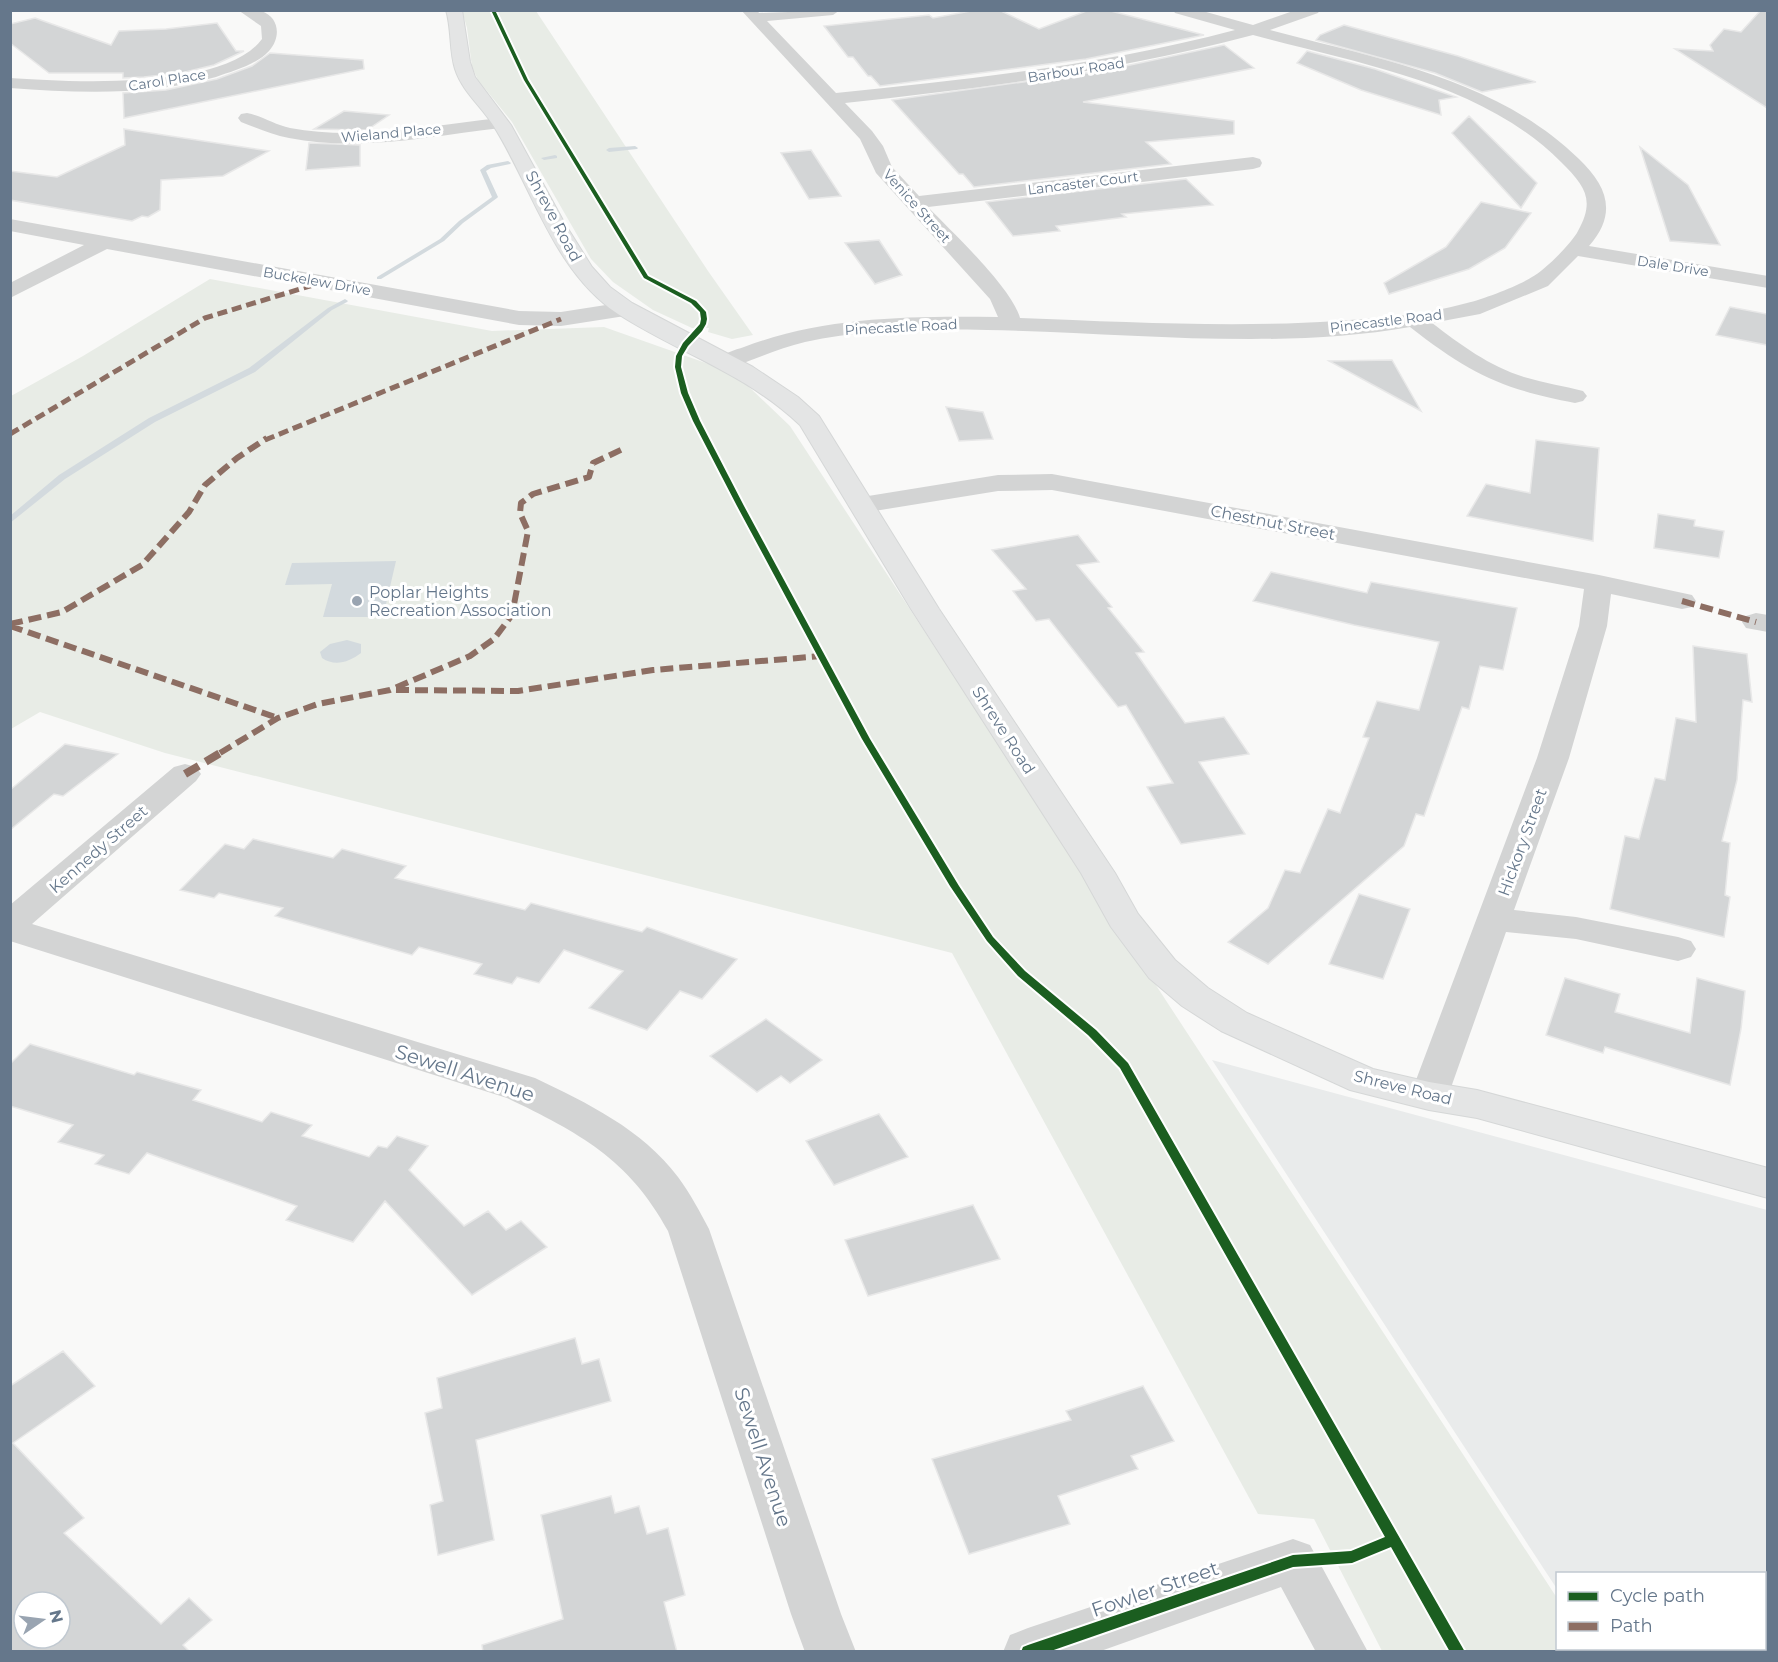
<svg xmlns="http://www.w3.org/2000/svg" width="1778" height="1662" font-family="Montserrat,sans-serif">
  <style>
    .built { fill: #e9ebeb }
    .green { fill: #e8ece6 }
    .water { fill: #d3dade }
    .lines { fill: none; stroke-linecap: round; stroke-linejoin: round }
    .stream { fill: #d3dade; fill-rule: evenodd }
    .building { fill: #d3d5d6; stroke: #e8e8e8; stroke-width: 1.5; fill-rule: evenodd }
    .major-casing { stroke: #d5d7d7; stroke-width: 2 }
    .minor { fill: #d3d4d4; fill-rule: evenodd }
    .major { fill: #e4e5e5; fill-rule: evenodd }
    .quiet-far2 { stroke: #8d6e63; stroke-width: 5; stroke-dasharray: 10 5; stroke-linecap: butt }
    .quiet-far1 { stroke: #8d6e63; stroke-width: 6; stroke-dasharray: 13 6; stroke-linecap: butt }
    .quiet { stroke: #8d6e63; stroke-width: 8; stroke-dasharray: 16 8; stroke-linecap: butt }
    .cycleway-casing { stroke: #fff; stroke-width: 4 }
    .cycleway { fill: #1b5e20; fill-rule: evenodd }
    .poi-dot { fill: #99a4b1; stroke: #fff; stroke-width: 2 }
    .labels { text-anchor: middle; stroke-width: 6; stroke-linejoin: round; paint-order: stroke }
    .far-street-label { font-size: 14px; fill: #65778b; stroke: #fff }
    .street-label { font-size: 16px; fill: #65778b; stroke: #fff }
    .poi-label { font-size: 16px; fill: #65778b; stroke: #fff; text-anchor: start }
    .near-street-label { font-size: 20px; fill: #65778b; stroke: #fff }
  </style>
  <rect width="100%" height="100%" fill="#f9f9f8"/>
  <path class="built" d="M1212,1060L1767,1210V1651H1598L1597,1649L1764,1648V1574H1558L1557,1589Z"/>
  <path class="green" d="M462,11H536L708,271L753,335L732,339L708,332L709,328H692L653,310L613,282L591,259L512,122L478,80L472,67L467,28Z
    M210,279L492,331L604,327L720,368L748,386L790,426L1557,1598L1558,1648L1591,1649L1593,1651H1382L1314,1519L1258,1514L952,953L165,753L40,712L11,729V396L83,356Z"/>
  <path class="water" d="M396,561L383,617H323L332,584L285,585L292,563Z
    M347,640L361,644V653C349,662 335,667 322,658L320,652L330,644Z"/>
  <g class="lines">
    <path class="stream" d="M635,146L638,148L637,149L609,152L606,150L609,148Z
      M555,155L557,156V158L544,160L541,158Z
      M508,161L511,163L510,164L491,168L486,171L498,197L497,198L463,223L444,241L381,279H377V277L440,239L459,221L492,197L480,170L487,165Z
      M345,299L348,301L347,302L332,310L255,372L155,422L65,479L10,523V516L59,475L149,418L249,368L328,308Z"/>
  </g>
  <path class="building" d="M976,10H999L1039,29L1089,10H1107L1204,35L1086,59L880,86L871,76H868L853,57H848L824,26L929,15L933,18Z
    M1761,10H1767V108L1675,49L1713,51L1710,45L1724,29L1741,32Z
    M35,18L111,45L119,31L166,29L217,23L236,51H244L214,65L181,73L144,77L123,78V73H49L10,43V24Z
    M1344,25L1458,56L1536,82L1482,92L1435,73L1316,40L1320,35Z
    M1224,45L1254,68L1083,102L1234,121V134L1146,142L1171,164L974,187L963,174H959L892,100L1102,71Z
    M1307,51L1375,69L1456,97L1439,100L1441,115L1361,90L1297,63Z
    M270,53L363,60L364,69L124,118L123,93L166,90L217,79L252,66Z
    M344,111L389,115L367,130L314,129Z
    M1469,116L1537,183L1521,208L1452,133Z
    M124,129L269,151L223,176L161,180L160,210L148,217L142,216L132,221L10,200V171L57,177L125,145Z
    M309,143L360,145V166L306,170Z
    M1640,147L1688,185L1720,245L1670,241Z
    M811,150L841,196L809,199L781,153Z
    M1186,179L1213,205L1122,214L1126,217L1056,226L1060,231L1013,236L986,202Z
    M1481,202L1531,213L1505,248L1469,269L1389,294L1384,283L1446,247Z
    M879,240L902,275L875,284L845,243Z
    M1730,307L1767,314V345L1716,335Z
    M1392,360L1421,411L1329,361Z
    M946,407L983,412L993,439L959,441Z
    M1536,440L1599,448L1593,541L1467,516L1486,484L1530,493Z
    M1658,514L1695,520L1694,526L1724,531L1719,558L1654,548Z
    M1078,535L1099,562L1077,565L1112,607L1108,608L1144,652L1136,653L1185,723L1224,717L1249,754L1199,762L1245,834L1181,844L1147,787L1173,783L1126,705L1118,707L1049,619L1036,621L1013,591L1026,589L992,550Z
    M1271,572L1367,593L1371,582L1517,608L1503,670L1480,666L1469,709L1462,707L1424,816L1416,814L1404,846L1268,964L1228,942L1268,908L1285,870L1300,873L1328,809L1340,813L1369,738L1363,737L1377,701L1419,710L1439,642L1354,625L1253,601Z
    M1693,646L1747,654L1752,702L1743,700L1737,780L1722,841L1730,843L1725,895L1730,897L1724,937L1610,909L1625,836L1639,839L1655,778L1665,780L1676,718L1696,722Z
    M65,744L118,754L63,796L54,794L10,830V790Z
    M253,839L333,858L342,849L406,866L395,878L525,910L531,903L642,932L647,927L737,959L702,999L680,991L647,1030L589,1008L623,971L564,950L539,983L517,977L512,984L474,974L482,964L419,947L412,955L275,916L283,908L219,893L214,898L180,890L225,844L244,849Z
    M1359,894L1410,909L1383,979L1329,964Z
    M1565,978L1620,994L1615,1012L1690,1033L1697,978L1745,991L1741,1029L1730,1085L1605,1047L1603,1053L1546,1035Z
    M766,1019L822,1060L790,1083L781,1076L757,1092L710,1056Z
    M30,1044L134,1075L137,1072L201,1090L193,1100L262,1122L271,1112L312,1125L302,1136L369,1157L378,1146L387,1148L397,1136L428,1146L409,1170L464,1226L488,1211L506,1230L521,1221L547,1247L472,1295L385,1201L353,1242L286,1220L297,1206L147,1153L129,1174L95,1164L104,1155L58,1142L73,1125L10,1106V1064Z
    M879,1114L908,1157L834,1185L806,1141Z
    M973,1205L1000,1259L868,1296L845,1240Z
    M575,1338L582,1364L599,1359L611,1401L476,1440L494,1540L438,1555L430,1505L443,1501L425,1413L442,1408L437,1378Z
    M63,1351L95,1386L13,1443L84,1518L64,1533L161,1624L189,1598L212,1620L183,1645L190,1652H10V1386ZM24,1602H60V1638H24Z
    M1143,1386L1174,1441L1131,1456L1138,1469L1058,1496L1070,1524L969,1554L932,1459L1071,1420L1066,1411Z
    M611,1496L615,1513L639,1506L647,1534L668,1528L685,1595L664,1602L677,1652H483L482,1645L563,1619L541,1515Z"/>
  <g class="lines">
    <defs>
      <path id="major" d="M446,10H462L470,62L475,77L511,125L565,224L592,267L610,287L632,303L753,367L798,397L819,416L939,609L1115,873L1138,914L1175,960L1208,988L1247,1013L1373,1069L1429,1082L1477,1090L1768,1168V1198L1477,1118L1429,1110L1350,1090L1221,1031L1182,1006L1149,978L1111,927L1081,873L911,609L800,425C744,372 680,354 618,314C553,271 533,188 493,125C481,106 462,91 455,69C449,50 452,30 446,10Z"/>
    </defs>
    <use href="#major" class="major-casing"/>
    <path class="minor" d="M238,10C245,10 254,9 261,11C280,17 281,38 269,51C256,65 233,71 216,77C149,96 79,93 10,88V78C69,82 224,91 262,39L261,26Z
      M741,10H757L759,13L840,10L833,15L767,21L836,93C971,79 1104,65 1235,30L1175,13L1173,10H1199L1253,25L1296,10H1320L1318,13L1270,30C1378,59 1496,78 1579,159C1607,186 1618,213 1589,246L1768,276V288L1578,256L1548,286L1480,314L1432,323C1461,345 1489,366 1524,377C1544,383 1564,386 1583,391L1587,396L1583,401L1575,403C1501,389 1469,373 1410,327C1275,351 1123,332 987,330C926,329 864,329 805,342C781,348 759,357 736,366L728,368L720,366L717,361C722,353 735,350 744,347C825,316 913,316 998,317L990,299L876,173L860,139ZM1253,35C1358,64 1481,82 1561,162C1584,185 1596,199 1578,231C1572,243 1544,271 1532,277C1518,286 1484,299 1467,303C1425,315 1380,318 1337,321C1232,328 1126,322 1020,318C1012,288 952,232 928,207L1253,169L1260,167L1262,163L1260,159L1253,157L919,196L892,167L883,146L872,131L845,103C983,88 1119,71 1253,35Z
      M247,113C262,116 275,125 290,128C359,141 432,125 501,118L507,119L510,123L507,127L501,128C431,136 359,152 289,138C272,135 257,128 241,122L238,118L241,114Z
      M10,219L519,311L561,312L625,302L633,304L636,309L633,314L625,316L561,326L519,325L107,249L10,298V283L84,245L10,231Z
      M1052,474L1599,575L1692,595L1696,601L1692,607L1682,609L1611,594L1607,626L1569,758L1514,910L1576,917L1678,937L1691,941L1696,949L1691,957L1678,961L1576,939L1506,932L1448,1096L1443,1106L1429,1110L1415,1106L1410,1096L1537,758L1579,626L1584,589L1052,490L998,491L862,513L853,511L849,505L853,499L862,497L998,475Z
      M1756,613L1768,615V632L1746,628L1742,622L1746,616Z
      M185,764L196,767L201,774L196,781L32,924L535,1078C587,1103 642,1129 678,1177C690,1193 700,1212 709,1229L841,1614L856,1652H805L791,1614L668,1231C629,1159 578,1132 507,1098L10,941V905L174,767Z
      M1293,1539L1310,1545L1368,1652H1316L1281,1587L1098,1652H1003L1010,1635L1028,1628Z"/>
    <use href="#major" class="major"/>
    <path class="quiet-far2" d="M10,434L205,318L323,282
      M265,440L561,319"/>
    <path class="quiet-far1" d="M1682,601L1756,622
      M10,624L62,612L142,565L189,512L205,485L237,458L267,438
      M10,626L278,718
      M396,690L518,691L653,670L822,656
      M220,753L278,718L318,704L390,690L470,656L494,639L512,615L528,531L520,513L521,503L533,494L589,477L593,463L625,448"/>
    <path class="quiet" d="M185,774L222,752"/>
    <defs>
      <path id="cycleway" d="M491,10H495L528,80L648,276L696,301L706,312L707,319L706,324L702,331L688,346L682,356L681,367L688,393L700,421L744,506L870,739L959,886L993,937L1025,971L1096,1030L1128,1063L1465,1652H1450L1391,1547L1352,1563L1293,1567L1048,1652H1021L1023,1647L1028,1645L1293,1555L1351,1551L1385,1537L1120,1068L1088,1035L1018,976L987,941L950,886L862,739L737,506L693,421L681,393L675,367L676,356L683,343L700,324L701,319L700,312L691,303L644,278L524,80Z"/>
    </defs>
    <use href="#cycleway" class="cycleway-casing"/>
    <use href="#cycleway" class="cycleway"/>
  </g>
  <circle class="poi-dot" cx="357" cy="601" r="6"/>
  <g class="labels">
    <g class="far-street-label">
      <text transform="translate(1076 70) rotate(-9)" y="5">Barbour Road</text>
      <text transform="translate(167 80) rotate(-9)" y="5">Carol Place</text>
      <text transform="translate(391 133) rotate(-5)" y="5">Wieland Place</text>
      <text transform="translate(1083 183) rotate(-7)" y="5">Lancaster Court</text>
      <text transform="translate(917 206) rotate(48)" y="5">Venice Street</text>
      <text transform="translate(1673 266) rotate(9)" y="5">Dale Drive</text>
      <text transform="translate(317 281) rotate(10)" y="5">Buckelew Drive</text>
      <text transform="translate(1386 321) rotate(-7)" y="5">Pinecastle Road</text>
      <text transform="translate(901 327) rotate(-3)" y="5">Pinecastle Road</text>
    </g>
    <g class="street-label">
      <text transform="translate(554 216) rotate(62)" y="6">Shreve Road</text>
      <text transform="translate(1273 522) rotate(11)" y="6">Chestnut Street</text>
      <text transform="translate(1004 730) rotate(57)" y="6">Shreve Road</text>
      <text transform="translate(1522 842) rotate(-70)" y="6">Hickory Street</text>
      <text transform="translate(98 849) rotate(-41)" y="6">Kennedy Street</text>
      <text transform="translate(1403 1087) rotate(14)" y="6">Shreve Road</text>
    </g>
    <g class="poi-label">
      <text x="369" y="598">Poplar Heights<tspan x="369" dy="18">Recreation Association</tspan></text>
    </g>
    <g class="near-street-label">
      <text transform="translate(465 1073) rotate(18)" y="7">Sewell Avenue</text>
      <text transform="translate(763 1457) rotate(72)" y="7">Sewell Avenue</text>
      <text transform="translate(1155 1589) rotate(-19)" y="7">Fowler Street</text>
    </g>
  </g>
  <rect width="1778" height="1662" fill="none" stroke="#65778b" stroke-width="24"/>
  <rect x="1556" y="1572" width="210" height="78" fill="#ffffff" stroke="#c1c9d1" stroke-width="1.5"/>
  <rect x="1568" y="1592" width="30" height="9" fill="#1b5e20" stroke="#c1c9d1" stroke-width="1.5"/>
  <text x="1610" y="1602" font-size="18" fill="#65778b">Cycle path</text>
  <rect x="1568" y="1622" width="30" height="9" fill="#8d6e63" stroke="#c1c9d1" stroke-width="1.5"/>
  <text x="1610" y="1632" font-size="18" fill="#65778b">Path</text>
  <g transform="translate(42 1620) rotate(76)"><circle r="28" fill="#ffffff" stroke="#c1c9d1" stroke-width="1.5"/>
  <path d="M0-4.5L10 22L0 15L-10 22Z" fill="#99a4b1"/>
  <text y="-9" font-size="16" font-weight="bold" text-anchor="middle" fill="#65778b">N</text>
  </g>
</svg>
